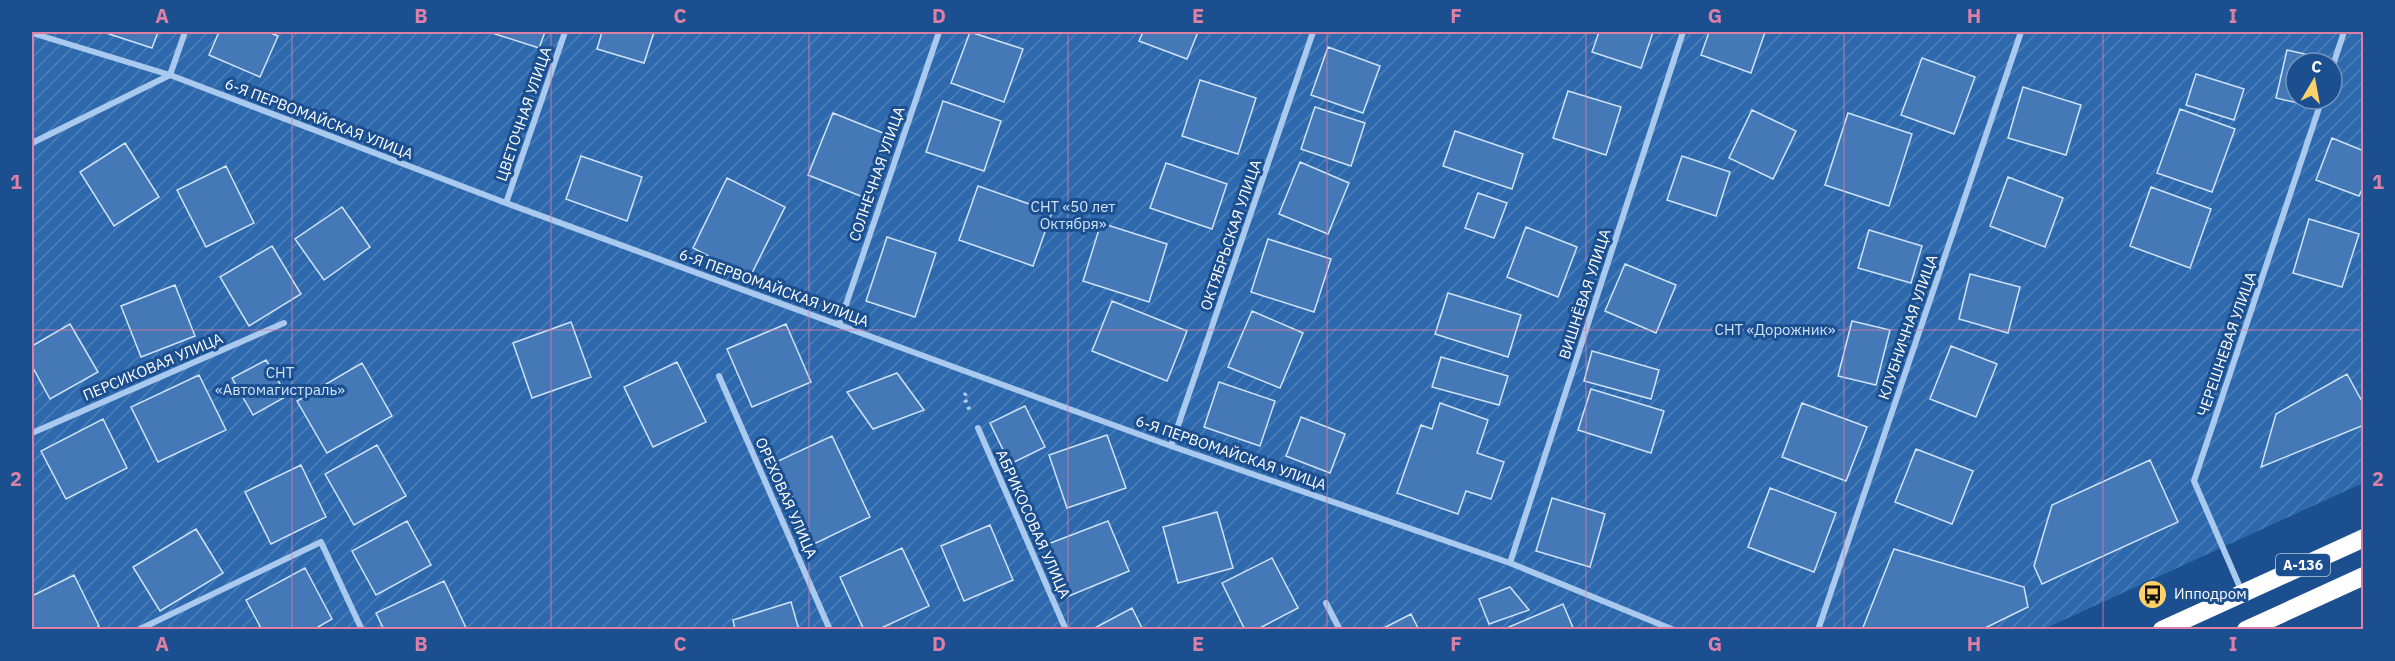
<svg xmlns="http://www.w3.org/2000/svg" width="2395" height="661" font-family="'IBM Plex Sans',sans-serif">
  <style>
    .garden { fill: url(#garden-furrows); fill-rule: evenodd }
    .building { fill: #4478b7; stroke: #cfe3fa; stroke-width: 1.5 }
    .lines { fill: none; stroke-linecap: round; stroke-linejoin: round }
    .path { stroke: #a9c9ee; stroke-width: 4; stroke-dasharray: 3 4.5; stroke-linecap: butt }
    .street { stroke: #a9c9ee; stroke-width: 6 }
    .highway { stroke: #fff; stroke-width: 18 }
    .grid { fill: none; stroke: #dd80a5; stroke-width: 1.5; stroke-opacity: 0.55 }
    .labels { text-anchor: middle; stroke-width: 6; stroke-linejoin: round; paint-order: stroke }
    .shield { fill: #1b4f8f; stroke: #bbcadd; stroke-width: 1.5 }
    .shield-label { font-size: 14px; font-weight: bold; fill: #fff }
    .street-label { font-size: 15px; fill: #fff; stroke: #1b4f8f }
    .park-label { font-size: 15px; fill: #cfe3fa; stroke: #1b4f8f }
    .poi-label { font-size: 15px; fill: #fff; stroke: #1b4f8f; text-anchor: start }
    .neatline { fill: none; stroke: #dd80a5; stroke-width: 2 }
    .grid-label { font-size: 20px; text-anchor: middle; font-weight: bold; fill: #dd80a5 }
  </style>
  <defs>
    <pattern id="garden-furrows" width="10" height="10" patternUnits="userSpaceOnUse" patternTransform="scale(1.5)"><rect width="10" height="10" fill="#2e69ad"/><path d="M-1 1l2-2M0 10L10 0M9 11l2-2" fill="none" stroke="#4d80b9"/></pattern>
  </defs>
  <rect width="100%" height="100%" fill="#1b4f8f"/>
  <path class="garden" d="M32,32H2363V483L2044,629H32ZM2296,63H2332V99H2296Z"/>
  <path class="building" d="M103,32H158L152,48Z
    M219,32H268L278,36L260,77L209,55Z
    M489,32H545L539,48Z
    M602,32H654L644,63L597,49Z
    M970,32L1023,49L1004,102L951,83Z
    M1143,32H1198L1187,59L1139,41Z
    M1599,32H1653L1641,68L1592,52Z
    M1709,32H1765L1751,73L1701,55Z
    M1328,47L1380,66L1363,113L1311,95Z
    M2287,50L2318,57L2316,63H2296V99H2308L2307,105L2276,98Z
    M1922,58L1975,77L1954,134L1901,115Z
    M2196,74L2244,89L2234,120L2186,105Z
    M1200,80L1256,98L1238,154L1182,136Z
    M2023,87L2081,105L2066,155L2008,138Z
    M1568,91L1621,107L1606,155L1553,138Z
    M943,101L1001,121L984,171L926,152Z
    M1315,107L1365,123L1351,166L1301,149Z
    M2180,109L2235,129L2212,192L2157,173Z
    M1752,110L1796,131L1773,179L1729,158Z
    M833,113L888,135L863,197L808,175Z
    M1848,113L1912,134L1889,206L1825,185Z
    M1455,131L1523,154L1512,189L1443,166Z
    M2332,138L2364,151V185L2359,196L2316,180Z
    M125,143L159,197L114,226L80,172Z
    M581,156L642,177L627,221L566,199Z
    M1682,156L1730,172L1716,216L1667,200Z
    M1300,162L1349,183L1328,234L1279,214Z
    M1166,163L1227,184L1212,229L1150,208Z
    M226,166L254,223L206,247L177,190Z
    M2008,177L2063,198L2045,247L1990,226Z
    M727,178L785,207L750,277L693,248Z
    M978,186L1052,212L1033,266L959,240Z
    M2151,187L2211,209L2190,268L2130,246Z
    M1478,193L1507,203L1494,238L1465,228Z
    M342,207L370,247L324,280L295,239Z
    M2309,219L2359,234L2342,287L2293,273Z
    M1101,223L1167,244L1149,302L1083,281Z
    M1526,227L1577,247L1558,297L1507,277Z
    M1869,230L1922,246L1911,283L1858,268Z
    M887,237L936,253L915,317L866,301Z
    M1268,239L1331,259L1314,312L1251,292Z
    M272,246L301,294L249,326L220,277Z
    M1625,264L1676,285L1656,333L1605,311Z
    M1970,274L2020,287L2008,333L1959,319Z
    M175,285L195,336L141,357L121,306Z
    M1448,293L1521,315L1508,357L1435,334Z
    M1112,301L1187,331L1167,381L1092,351Z
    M1252,311L1303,333L1280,388L1228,367Z
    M1852,321L1890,330L1876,385L1838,376Z
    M571,322L591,377L532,398L513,343Z
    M70,324L98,372L50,399L32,366V346Z
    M786,324L811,382L752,407L727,349Z
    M1951,346L1997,364L1976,417L1930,399Z
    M1592,351L1659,370L1651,399L1584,381Z
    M1441,357L1508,376L1499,405L1432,387Z
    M266,360L287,396L253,415L232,378Z
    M677,362L706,422L653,447L624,387Z
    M362,363L392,416L327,453L297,401Z
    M897,373L924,410L873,429L847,392Z
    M2347,374L2364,405V425L2261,467L2276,414Z
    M199,375L226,430L158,462L131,407Z
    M1219,382L1275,401L1260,446L1204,427Z
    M1591,389L1664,411L1651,453L1578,430Z
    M1440,403L1488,420L1477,453L1504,462L1491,499L1466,491L1458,514L1397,493L1421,425L1432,429Z
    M1802,403L1867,427L1846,481L1782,457Z
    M1025,406L1045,447L1010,464L990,423Z
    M1301,417L1345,434L1330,473L1286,456Z
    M103,419L127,468L66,499L41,451Z
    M1107,435L1126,488L1067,508L1049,455Z
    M832,436L870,517L814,544L776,462Z
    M377,445L406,496L354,525L325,474Z
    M1916,449L1973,471L1952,524L1895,502Z
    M2150,460L2178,522L2042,584L2034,566L2052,505Z
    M301,465L326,517L271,544L245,492Z
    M1770,488L1836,513L1814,572L1748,547Z
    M1552,498L1605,514L1590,567L1536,551Z
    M1217,512L1233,568L1178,583L1163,527Z
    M407,521L431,565L376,595L352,551Z
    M1108,521L1129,571L1069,596L1048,544Z
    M990,525L1013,580L964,601L941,546Z
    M196,529L223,573L160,611L133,567Z
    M902,548L929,606L877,630H864L840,577Z
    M1894,549L2024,587L2028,607L1981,630H1862Z
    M1272,558L1298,608L1256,630H1245L1222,583Z
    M305,568L332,619L313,630H262L246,600Z
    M74,575L99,626L93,630H32V596Z
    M444,581L467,630H384L376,613Z
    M1510,587L1529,610L1489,624L1479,599Z
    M791,602L799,630H735L733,620Z
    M1563,604L1574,630H1502Z
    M1132,608L1143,630H1091Z
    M1411,614L1419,630H1380Z"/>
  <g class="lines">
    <path class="path" d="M966,393L964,397L970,411"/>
    <path class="street" d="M32,33L170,75L506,203L973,374L1171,446L1510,563L1674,630
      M2332,68L2344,32
      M32,143L170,75L185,32
      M506,203L565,32
      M839,325L939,32
      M719,376L830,630
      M978,428L1066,630
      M32,433L284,323
      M1171,446L1313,32
      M1510,563L1683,32
      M2242,592L2194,481L2322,99
      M1326,603L1340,630
      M138,630L321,542L362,630
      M1818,630L2021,32"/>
    <path class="highway" d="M2162,630L2364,538
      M2246,630L2364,576"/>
  </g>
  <path class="grid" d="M292,32V630M551,32V630M809,32V630M1068,32V630M1327,32V630M1586,32V630M1844,32V630M2103,32V630M32,330H2364"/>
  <defs>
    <symbol id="bus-disc" viewBox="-11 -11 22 22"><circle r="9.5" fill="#ffd166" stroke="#1b4f8f"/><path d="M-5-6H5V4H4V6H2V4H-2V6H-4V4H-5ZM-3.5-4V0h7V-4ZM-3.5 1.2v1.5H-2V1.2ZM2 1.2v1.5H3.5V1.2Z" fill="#111"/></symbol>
  </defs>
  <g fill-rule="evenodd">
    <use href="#bus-disc" x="2136" y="578" width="33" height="33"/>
  </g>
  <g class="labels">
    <rect class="shield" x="2276" y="554" width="54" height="22" rx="4.5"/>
    <g class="shield-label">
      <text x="2303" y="570">А-136</text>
    </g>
    <g class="street-label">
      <text transform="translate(524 114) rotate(-71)" y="5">ЦВЕТОЧНАЯ УЛИЦА</text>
      <text transform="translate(319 119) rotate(21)" y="5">6-Я ПЕРВОМАЙСКАЯ УЛИЦА</text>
      <text transform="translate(877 174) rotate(-71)" y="5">СОЛНЕЧНАЯ УЛИЦА</text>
      <text transform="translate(1231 235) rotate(-71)" y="5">ОКТЯБРЬСКАЯ УЛИЦА</text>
      <text transform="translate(774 288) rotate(20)" y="5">6-Я ПЕРВОМАЙСКАЯ УЛИЦА</text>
      <text transform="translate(1585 294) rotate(-72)" y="5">ВИШНЁВАЯ УЛИЦА</text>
      <text transform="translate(1908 327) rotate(-71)" y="5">КЛУБНИЧНАЯ УЛИЦА</text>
      <text transform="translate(2227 344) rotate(-71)" y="5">ЧЕРЕШНЕВАЯ УЛИЦА</text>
      <text transform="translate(153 367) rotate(-23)" y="5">ПЕРСИКОВАЯ УЛИЦА</text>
      <text transform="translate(1231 453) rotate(19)" y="5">6-Я ПЕРВОМАЙСКАЯ УЛИЦА</text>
      <text transform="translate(786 498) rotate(66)" y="5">ОРЕХОВАЯ УЛИЦА</text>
      <text transform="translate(1033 524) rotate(66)" y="5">АБРИКОСОВАЯ УЛИЦА</text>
    </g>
    <g class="park-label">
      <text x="1073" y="212">СНТ «50 лет<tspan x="1073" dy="17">Октября»</tspan></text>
      <text x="1775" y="335">СНТ «Дорожник»</text>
      <text x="280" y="378">СНТ<tspan x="280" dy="17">«Автомагистраль»</tspan></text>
    </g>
    <g class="poi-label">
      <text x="2174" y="599">Ипподром</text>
    </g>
  </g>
  <rect width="2395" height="661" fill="none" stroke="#1b4f8f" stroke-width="66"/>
  <g transform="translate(2314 81) rotate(10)"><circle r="28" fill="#1b4f8f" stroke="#7695bc" stroke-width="1.5"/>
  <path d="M0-4.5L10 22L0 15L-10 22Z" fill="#ffd166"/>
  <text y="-9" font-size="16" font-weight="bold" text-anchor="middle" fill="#ffffff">С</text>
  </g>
  <rect x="33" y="33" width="2329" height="595" class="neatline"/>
  <g class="grid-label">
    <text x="162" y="23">A</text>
    <text x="421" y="23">B</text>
    <text x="680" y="23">C</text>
    <text x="939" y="23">D</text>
    <text x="1198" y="23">E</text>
    <text x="1456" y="23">F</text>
    <text x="1715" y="23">G</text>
    <text x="1974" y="23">H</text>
    <text x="2233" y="23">I</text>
    <text x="16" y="189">1</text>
    <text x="2378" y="189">1</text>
    <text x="16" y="486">2</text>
    <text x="2378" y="486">2</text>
    <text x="162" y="651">A</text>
    <text x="421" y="651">B</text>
    <text x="680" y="651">C</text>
    <text x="939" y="651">D</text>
    <text x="1198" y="651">E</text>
    <text x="1456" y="651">F</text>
    <text x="1715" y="651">G</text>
    <text x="1974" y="651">H</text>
    <text x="2233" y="651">I</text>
  </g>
</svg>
